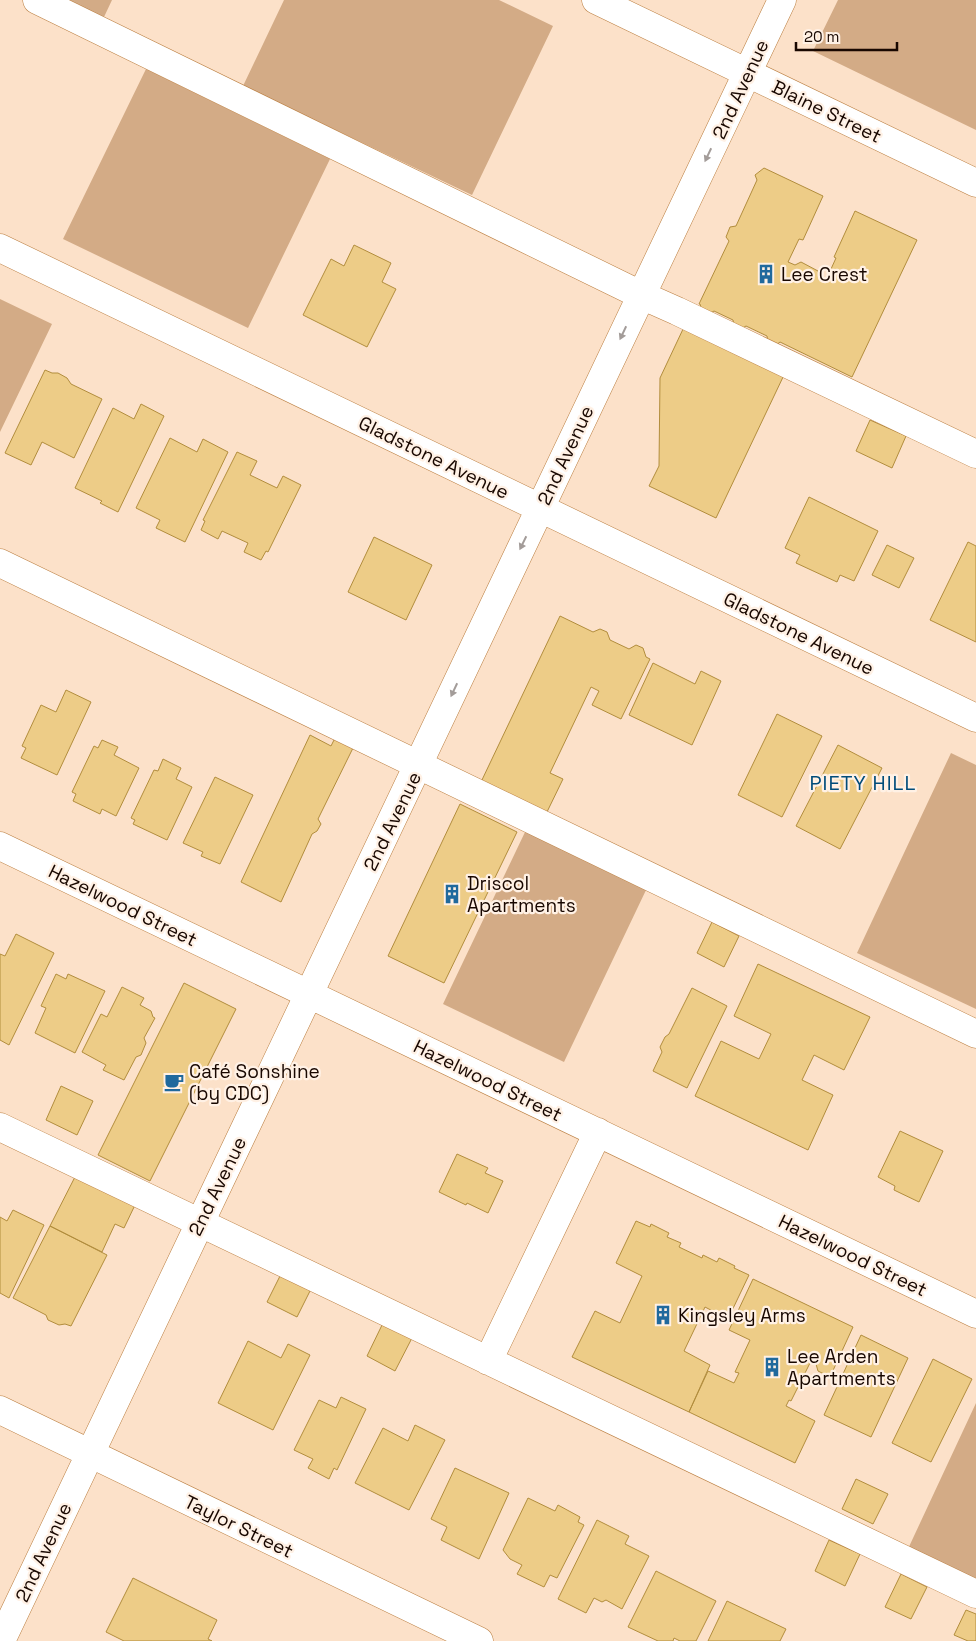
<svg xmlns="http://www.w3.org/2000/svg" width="976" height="1641" font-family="'Space Grotesk',sans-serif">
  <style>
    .green { fill: #d3ab86 }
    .building { fill: #edcc87; stroke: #b28d3d }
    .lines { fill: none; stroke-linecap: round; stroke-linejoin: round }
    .minor-casing { stroke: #bb7f41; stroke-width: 29 }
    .minor { stroke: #fff; stroke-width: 28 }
    .oneway { fill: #a39c99 }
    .labels { text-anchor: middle; stroke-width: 4.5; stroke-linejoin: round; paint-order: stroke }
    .street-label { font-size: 19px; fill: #180700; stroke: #fff1e5 }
    .poi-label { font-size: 19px; fill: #180700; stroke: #fff1e5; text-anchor: start }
    .neighbourhood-label { font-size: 20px; letter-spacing: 1px; fill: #004c7a; stroke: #fff1e5 }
  </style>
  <rect width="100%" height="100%" fill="#fce1c9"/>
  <path class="green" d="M68,0H112L104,17Z
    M284,0H499L553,26L472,195L243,86Z
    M838,0H976V130L813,51Z
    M146,69L330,159L248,328L63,239Z
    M0,299L52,324L0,432Z
    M951,753L976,765V1009L857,953Z
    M526,830L647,888L564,1062L443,1004Z
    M976,1403V1584L907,1551Z"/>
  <path class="building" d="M764,168L823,196L803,240L799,239L788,262L795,265L801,262L818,271L821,277L826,280L836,258L834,257L855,211L917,240L852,377L780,342L775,346L768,343L767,336L746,326L741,329L734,325L733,320L714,311L709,314L702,311L700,304H699L729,241L726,237L730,227L736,226L757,180L755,175Z
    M354,245L391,263L382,282L396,289L367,347L303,315L331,259L344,266Z
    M684,327L784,375L716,518L649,486L659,466L660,378Z
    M45,370L52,373H58L67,378L71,384L102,399L74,458L42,442L31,465L5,453Z
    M141,404L164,416L118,512L100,503L102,501L75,488L113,408L134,419Z
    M870,420L906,436L892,468L856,451Z
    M170,438L197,452L203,439L228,452L185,542L156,528L160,520L136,508Z
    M237,452L257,461L250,475L277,488L283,476L301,485L268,552L266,551L261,560L244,552L248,543L222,531L218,539L201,530L205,521L203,520Z
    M809,497L878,531L854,581L840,575L837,582L796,563L800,555L785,548Z
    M374,537L432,565L406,620L348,592Z
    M968,542L976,546V642L930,620Z
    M887,545L914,558L899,588L872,575Z
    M560,616L593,632L600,629L607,632L610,640L629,649L636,645L643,648L646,657L650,659L621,719L592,705L599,691L591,687L550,773L563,779L546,814L481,782Z
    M653,663L695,684L701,671L721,681L692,745L629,715Z
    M66,690L91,702L57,775L21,758L26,748L22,746L41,705L56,712Z
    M777,714L822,736L782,817L738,795Z
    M310,735L331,746L335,738L353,748L318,819L321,824L317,831L312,834L281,902L241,882Z
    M102,740L118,747L114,755L139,768L116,816L102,809L100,814L73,801L76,794L72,792L94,746L98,748Z
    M838,745L882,768L840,849L796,826Z
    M163,759L181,768L176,779L192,787L167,840L133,824L135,820L131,818L154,770L158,771Z
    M215,777L253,795L220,864L201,856L203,852L183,843Z
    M460,804L517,832L444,983L388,956Z
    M712,922L739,936L724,967L697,953Z
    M16,934L54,953L9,1045L0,1040V954L5,956Z
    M758,964L870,1017L844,1070L814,1055L802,1080L833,1095L808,1150L695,1096L721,1041L759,1059L771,1034L734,1016Z
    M56,974L66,979L68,974L105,991L75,1053L35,1033L46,1008L41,1006Z
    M184,983L236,1009L150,1181L98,1155Z
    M122,987L144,998L140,1005L151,1011L153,1017L155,1018L144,1038L146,1043L141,1055L136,1057L124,1080L103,1070L106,1065L82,1052L101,1014L107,1017Z
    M692,988L727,1006L687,1088L653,1071L662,1052L660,1047L665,1037L669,1034Z
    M61,1086L93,1101L77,1135L46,1120Z
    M900,1131L943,1151L919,1202L894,1190L895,1186L878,1177Z
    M457,1154L488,1168L485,1173L503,1181L488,1213L467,1203L466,1205L439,1192Z
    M78,1171L135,1205L124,1228L115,1224L102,1252L50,1226Z
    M13,1210L44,1225L9,1298L0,1293V1217L7,1221Z
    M636,1221L650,1227L651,1224L669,1233L667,1237L681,1243L679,1247L702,1258L703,1255L717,1262L719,1258L735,1266L734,1268L749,1275L728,1319L705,1307L684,1351L710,1365L689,1412L572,1357L595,1311L620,1323L642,1276L616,1263Z
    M50,1226L107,1255L71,1326L65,1324L59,1325L48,1320L46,1315L13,1298Z
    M281,1274L311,1289L297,1317L267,1302Z
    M753,1279L853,1327L830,1377L818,1371L816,1364L811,1361L791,1401L789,1400L786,1406L815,1421L795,1463L689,1412L708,1371L734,1383L739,1373L735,1372L750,1340L729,1330Z
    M383,1323L412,1338L395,1371L367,1356Z
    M861,1335L908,1358L871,1437L824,1415Z
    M248,1341L281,1358L288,1344L310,1355L273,1430L218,1403Z
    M933,1359L972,1379L931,1462L892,1443Z
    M341,1397L366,1409L337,1470L334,1468L329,1479L308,1468L313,1459L294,1450L319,1400L336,1408Z
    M415,1425L445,1440L409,1510L355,1483L383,1428L408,1441Z
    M455,1468L509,1493L479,1559L441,1540L447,1527L431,1519Z
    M856,1479L888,1494L873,1524L842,1509Z
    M528,1498L555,1511L558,1505L580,1517L578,1522L584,1525L557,1578L550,1575L544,1587L517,1574L522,1565L510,1559L503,1550Z
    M597,1520L629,1536L625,1544L649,1556L622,1609L606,1600L602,1602L594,1598L586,1613L558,1599Z
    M829,1540L860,1554L845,1586L815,1571Z
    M656,1571L716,1601L696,1641H680L674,1638L673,1641H658L628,1627Z
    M901,1574L927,1587L911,1619L885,1607Z
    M133,1578L217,1620L208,1639L212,1641H124L106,1632Z
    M727,1601L786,1629L780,1641H708Z
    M966,1610L976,1614V1641H968L954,1635Z"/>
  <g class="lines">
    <defs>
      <path id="minor" d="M37,0L641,295L677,311L976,454
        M596,0L976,183
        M0,248L976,718
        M0,563L976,1034
        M0,846L976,1314
        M0,1127L976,1594
        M488,1361L598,1132
        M0,1410L479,1641
        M1,1641L782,0"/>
    </defs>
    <use href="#minor" class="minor-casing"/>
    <use href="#minor" class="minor"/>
  </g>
  <defs><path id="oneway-solid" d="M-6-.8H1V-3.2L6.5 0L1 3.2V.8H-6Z" transform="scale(1.25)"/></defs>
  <g class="oneway">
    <use href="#oneway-solid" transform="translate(708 155) rotate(115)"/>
    <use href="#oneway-solid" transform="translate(623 333) rotate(115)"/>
    <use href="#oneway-solid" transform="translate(523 543) rotate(116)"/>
    <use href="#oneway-solid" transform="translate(454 690) rotate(115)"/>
  </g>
  <defs>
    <symbol id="building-bare" viewBox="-9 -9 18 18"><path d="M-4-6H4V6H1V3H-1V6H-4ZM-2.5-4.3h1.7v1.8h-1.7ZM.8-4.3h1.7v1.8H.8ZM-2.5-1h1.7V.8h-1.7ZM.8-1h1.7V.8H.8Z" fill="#20699d" stroke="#fff1e5" stroke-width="2.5" paint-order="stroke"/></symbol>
    <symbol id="cafe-bare" viewBox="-9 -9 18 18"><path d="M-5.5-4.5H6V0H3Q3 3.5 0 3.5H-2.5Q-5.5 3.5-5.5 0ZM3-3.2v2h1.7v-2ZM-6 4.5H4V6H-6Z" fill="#20699d" stroke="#fff1e5" stroke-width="2.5" paint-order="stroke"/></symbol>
  </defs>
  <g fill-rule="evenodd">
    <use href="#building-bare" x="752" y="260" width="28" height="28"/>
    <use href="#building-bare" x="438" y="880" width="28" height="28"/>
    <use href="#cafe-bare" x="160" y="1068" width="28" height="28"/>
    <use href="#building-bare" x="649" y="1301" width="28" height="28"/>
    <use href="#building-bare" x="758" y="1353" width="28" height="28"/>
  </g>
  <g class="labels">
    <g class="street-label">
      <text transform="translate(740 89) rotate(-65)" y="7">2nd Avenue</text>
      <text transform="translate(827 111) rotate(26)" y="7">Blaine Street</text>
      <text transform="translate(565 455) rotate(-65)" y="7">2nd Avenue</text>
      <text transform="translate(434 457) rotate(26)" y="7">Gladstone Avenue</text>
      <text transform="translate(799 633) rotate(26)" y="7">Gladstone Avenue</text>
      <text transform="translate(392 821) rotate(-64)" y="7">2nd Avenue</text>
      <text transform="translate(123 905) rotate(26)" y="7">Hazelwood Street</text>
      <text transform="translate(488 1080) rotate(26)" y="7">Hazelwood Street</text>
      <text transform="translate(217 1186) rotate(-64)" y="7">2nd Avenue</text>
      <text transform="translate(853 1255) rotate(26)" y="7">Hazelwood Street</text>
      <text transform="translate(239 1526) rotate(26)" y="7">Taylor Street</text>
      <text transform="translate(43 1552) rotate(-65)" y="7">2nd Avenue</text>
    </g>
    <g class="poi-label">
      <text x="781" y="281">Lee Crest</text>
      <text x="467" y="890">Driscol<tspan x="467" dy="22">Apartments</tspan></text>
      <text x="189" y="1078">Café Sonshine<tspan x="189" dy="22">(by CDC)</tspan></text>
      <text x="678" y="1322">Kingsley Arms</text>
      <text x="787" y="1363">Lee Arden<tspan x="787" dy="22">Apartments</tspan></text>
    </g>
    <g class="neighbourhood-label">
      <text x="863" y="790">PIETY HILL</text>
    </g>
  </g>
  <path d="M796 42v8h101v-8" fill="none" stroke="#180700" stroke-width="2.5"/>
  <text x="804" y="42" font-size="15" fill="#180700" stroke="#fff1e5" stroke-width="4" paint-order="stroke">20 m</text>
</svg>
